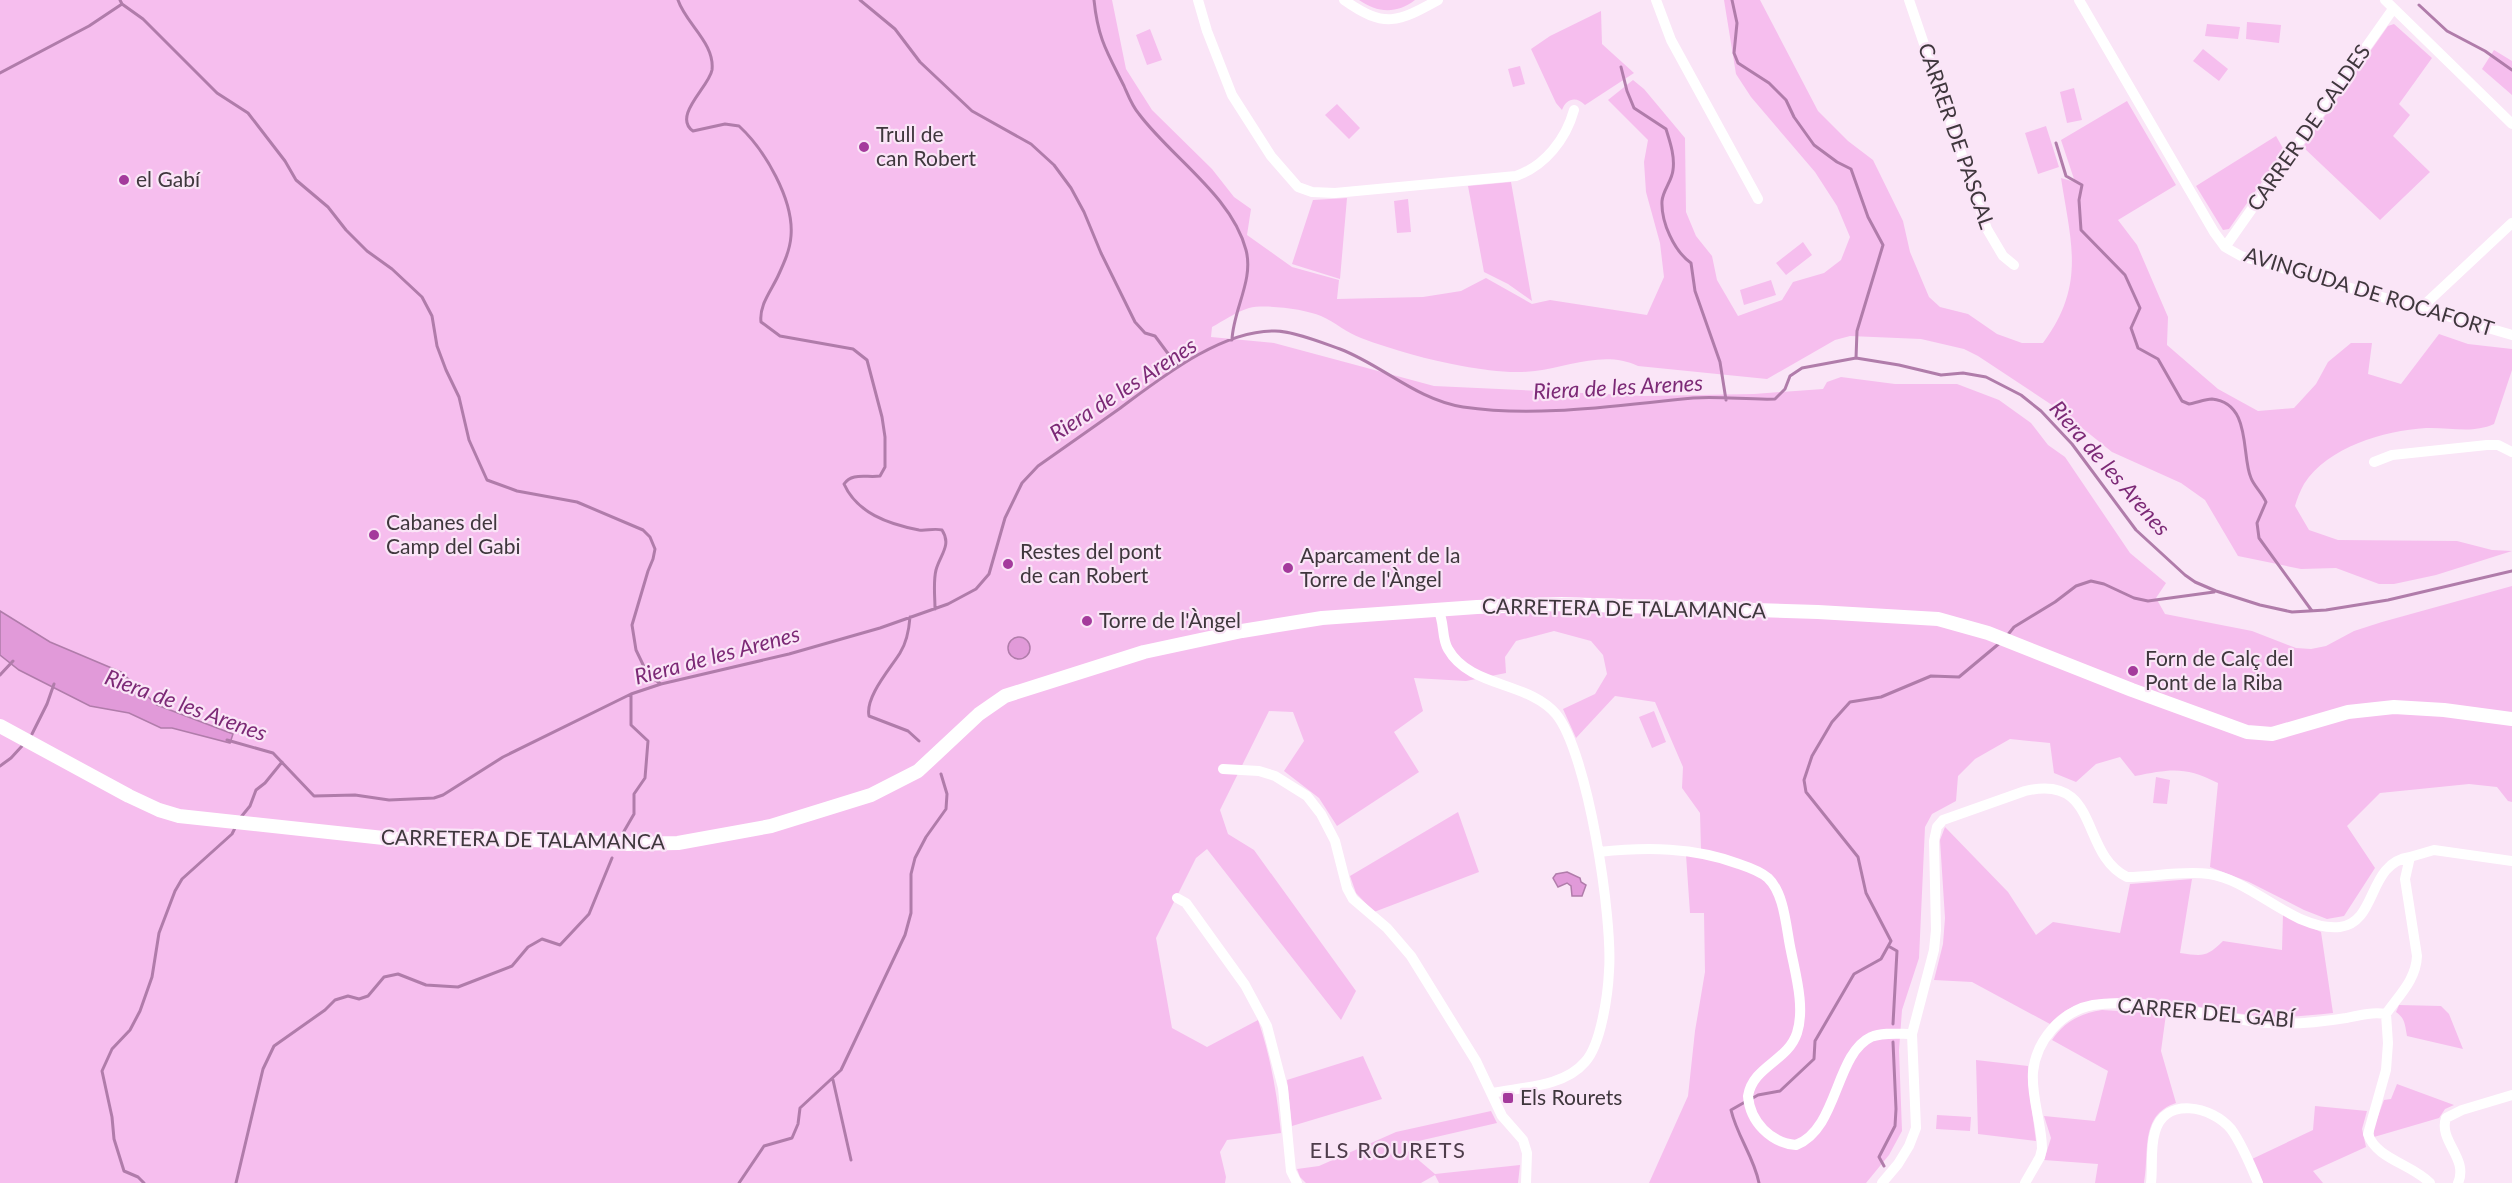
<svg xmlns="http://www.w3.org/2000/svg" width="2512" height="1183" font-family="Lato,sans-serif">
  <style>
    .green { fill: #f6beee }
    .water { fill: #e19ad9; stroke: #b07caa; stroke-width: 1.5 }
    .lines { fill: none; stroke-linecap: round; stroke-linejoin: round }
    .stream { stroke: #b07caa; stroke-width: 3 }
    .minor { stroke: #fff; stroke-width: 10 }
    .tertiary { stroke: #fff; stroke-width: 14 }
    .poi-dot { fill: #a43a9c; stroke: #fae5f7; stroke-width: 2 }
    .labels { text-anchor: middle; stroke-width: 4.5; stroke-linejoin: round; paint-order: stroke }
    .street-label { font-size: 21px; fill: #3f373d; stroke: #fae5f7 }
    .poi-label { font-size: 21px; fill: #3f373d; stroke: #fae5f7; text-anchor: start }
    .water-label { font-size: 22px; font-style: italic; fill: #7c2976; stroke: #fae5f7 }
    .neighbourhood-label { font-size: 22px; letter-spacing: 1.5px; fill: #4e3d4b; stroke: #fae5f7 }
  </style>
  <rect width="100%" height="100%" fill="#fae5f7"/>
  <path class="green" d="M0,0H1112L1126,69L1152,110L1212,169L1234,197L1251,209L1247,235L1292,267L1339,280L1337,299L1423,297L1461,291L1486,278L1532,304L1550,300L1647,315L1664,277L1660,243L1646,192L1644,162L1648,140L1608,100L1633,80L1644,89L1685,138L1686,212L1696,236L1712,256L1717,280L1738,316L1782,300L1793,282L1824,273L1841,260L1850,237L1837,206L1815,172L1751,97L1736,74L1724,0H1760L1818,111L1848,141L1873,160L1903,221L1910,252L1929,297L1940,307L1968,314L1997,334L2022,343H2043C2086,285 2071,243 2061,178L2075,182L2061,140L2127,101L2176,185L2118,220L2137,245L2168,317L2167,345L2218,389L2258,411L2294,408L2316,384L2328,362L2351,343H2372L2368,374L2401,384L2439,334L2468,344L2512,349V370L2494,424C2472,434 2450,427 2426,428C2383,431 2328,447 2304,484C2300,491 2297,499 2295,506L2309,530L2338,540L2457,541L2492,550L2512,551L2436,575L2394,584H2379L2336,568L2301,569L2238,556L2205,500L2181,483L2112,452L2061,411L1978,356L1964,349L1921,339L1850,336L1835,340L1767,379L1638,366C1604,350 1569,367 1535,371C1511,374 1486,370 1462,366C1429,360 1393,350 1361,338C1347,333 1335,322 1321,316C1305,309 1265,304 1249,308C1236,312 1223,321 1212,327L1211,337L1274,343L1434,386L1645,396L1754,394L1823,389L1827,382L1841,377L1895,384H1957L1999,400L2031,423L2048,445L2065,457L2130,553L2166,583L2156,598L2165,614L2252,631L2296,648L2311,649L2326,646L2354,631L2382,622L2512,586V802L2508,801L2497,787L2469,784L2380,793L2347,826L2375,868L2344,916L2327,919L2304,910L2249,882L2210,867L2218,783C2185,766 2170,769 2135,776L2120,757L2096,764L2076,782L2054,773L2050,743L2010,739L1975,759L1958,776L1956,801L1932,814L1925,827L1919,958L1902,1010L1899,1050L1902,1131L1889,1155L1866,1183H1649L1688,1096L1695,1031L1705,972L1704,913H1690L1686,855L1701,850L1700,813L1682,788L1683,767L1655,702L1615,696L1576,738L1563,709L1595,694L1607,674L1603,655L1591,641L1554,631L1516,641L1505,657L1506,673L1466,681L1414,678L1423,711L1394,732L1419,772L1337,826L1319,798L1284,771L1304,741L1293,712L1269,711L1220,810L1228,834L1254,850L1356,991L1341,1020L1207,849L1196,858L1156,938L1172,1028L1207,1047L1258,1020C1271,1058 1277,1094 1281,1133L1227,1140L1220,1152L1226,1177L1225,1183H0Z
    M1359,0H1415C1397,14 1377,13 1359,0Z
    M1601,11L1602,44L1634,73L1585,105C1577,96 1566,98 1562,110L1556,103L1531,49L1550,36Z
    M2247,22L2281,25L2279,43L2246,39Z
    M2207,24L2240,27L2238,39L2205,36Z
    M2394,24L2432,58L2399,104L2410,115L2393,136L2430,172L2380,220L2303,147L2388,26Z
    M1150,29L1162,60L1147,65L1136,35Z
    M2203,49L2228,69L2219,81L2193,61Z
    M2494,50L2512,61V95L2482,69Z
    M1520,66L1525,84L1513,87L1508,69Z
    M2074,88L2082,120L2067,123L2060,92Z
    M1337,104L1360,128L1349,139L1325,115Z
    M2046,126L2059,167L2038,174L2025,133Z
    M2276,136L2284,150L2229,229L2223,230L2196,186Z
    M1511,182L1532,301L1508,284L1484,272L1468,186Z
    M1347,198L1340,279L1292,264L1313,200Z
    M1408,199L1411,232L1397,233L1394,201Z
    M1803,242L1812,255L1786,275L1776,263Z
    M1771,280L1776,295L1744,305L1740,290Z
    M1654,711L1666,742L1652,748L1639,717Z
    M2156,777L2170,780L2167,804L2153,803Z
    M1458,812L1479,872L1374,912L1356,893L1350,876Z
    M1945,827L2008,892L2036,935L2053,922L2120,933L2130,884L2192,879L2180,953C2202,956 2206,958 2223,941L2282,950L2283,914L2321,932L2333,1013C2305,1016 2277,1019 2250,1015C2194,1009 2091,976 2050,1024L1972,982L1934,980L1943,944L1945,918L1940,840Z
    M2399,1005L2441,1006L2449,1014L2463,1049L2407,1036C2405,1025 2405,1018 2396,1012Z
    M2102,1010L2166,1014L2161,1051L2176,1103C2139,1115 2150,1153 2144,1183H2095L2098,1164L2044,1160L2051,1138L2044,1116L2095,1121L2108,1071L2052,1040C2064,1022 2081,1013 2102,1010Z
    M1363,1056L1382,1099L1292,1126L1287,1080Z
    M1976,1060L2028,1066V1081L2036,1141L1978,1134Z
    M2397,1084L2454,1105L2445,1109L2439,1118L2374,1137V1127L2384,1100L2391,1099Z
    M2315,1106L2367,1111L2362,1129L2366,1147L2313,1171L2323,1183H2263L2252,1159L2313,1130Z
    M1491,1111L1497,1123L1401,1145L1435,1174L1520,1165L1518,1183H1439L1435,1175L1421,1183H1306L1300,1177L1297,1169L1319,1166L1396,1132Z
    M1937,1115L1971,1117L1970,1131L1936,1129Z"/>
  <path class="water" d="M0,611L50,642L121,672L157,705L233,734L230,743L172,728H161L129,713L90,706L19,670L0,655Z
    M1008 648a11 11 0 1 1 22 0a11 11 0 1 1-22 0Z
    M1567,872L1580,878L1581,882L1586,885L1582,896H1572L1571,886L1567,883L1558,887L1553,878L1556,874Z"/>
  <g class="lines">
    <path class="stream" d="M120,0L122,4L143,19L217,93L248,113L285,161L296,180L328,207L346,230L367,251L392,269L422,297L432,316L437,346L446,370L459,397L469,440L487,480L517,491L577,502L643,530L650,537L655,549L653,559L648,571L632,625L636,650L648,675L661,684
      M678,0C686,24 715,43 712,70C709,87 672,116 693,131L725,124L739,126C765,150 794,200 791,236C790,250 784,263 778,276C771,291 759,305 761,322L780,336L853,349L867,360L882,417L885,437V467L880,476C867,478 852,472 844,484C857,513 888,524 919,530C926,531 934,528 942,530C952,545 940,555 936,570C933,582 935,596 935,609
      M860,0L895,29L920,62L972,111L1031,144L1054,165L1071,188L1084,212L1101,253L1135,322L1145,333L1155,336L1178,367
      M1094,0C1098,39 1107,52 1124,86C1128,95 1132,106 1139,114C1171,157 1232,196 1246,250C1254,280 1233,310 1232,340
      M1732,0L1737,23L1734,53L1738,63L1769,83L1786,100L1794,117L1814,145L1837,162L1851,169L1868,217L1883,245L1857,331L1856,358
      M2419,5L2447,31L2485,51L2512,70
      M1621,67L1627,91L1634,108L1666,129C1670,142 1675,156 1673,170C1672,181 1663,190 1662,201C1661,222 1674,251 1691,263L1695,291L1720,362L1726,400
      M0,73L89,26L122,4
      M2056,143L2066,176L2082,185L2079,200L2081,230L2125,275L2140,308L2131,328L2138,348L2158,359L2182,401L2189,404C2196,403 2205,399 2212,399C2252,403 2241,456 2251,478C2254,486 2262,493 2266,502L2257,523L2259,538L2312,611
      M910,617C909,630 907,642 900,653C890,669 865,697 869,716L908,731L919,741
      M2006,637L2014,627L2055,602L2076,586L2091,581L2104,584L2134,598L2148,601L2214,592
      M0,675L13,661
      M32,734L47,704L54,684
      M227,740L273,753L314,796L355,795L389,800L434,798L443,795L503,757L631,694L661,684L789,654L880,628L948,604L976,589L989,574L1005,518L1022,483L1038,466C1065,447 1092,428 1119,409C1161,378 1221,330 1275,331C1293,331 1323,343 1340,349C1382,365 1417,400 1463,407C1538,418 1618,405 1693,398C1720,396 1748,400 1775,399L1785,389L1790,376L1802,368L1856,358L1899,365L1941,375L1963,373L1986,377L2021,395L2041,411L2072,444L2136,530L2185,575L2195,582L2216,591L2260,605L2292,612L2326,610L2388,600L2512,571
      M0,766L11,758L22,746
      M241,817L250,806L256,790L265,783L282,762
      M623,833L634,814V794L645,778L648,741L631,725V695
      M1890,947L1897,951L1893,1024
      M833,1080L851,1160
      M1751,1099L1758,1095L1780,1091L1814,1059L1815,1041L1854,974L1881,959L1891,941L1866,893L1858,857L1806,792L1804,780L1812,756L1832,722L1850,702L1881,697L1931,676L1959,677L2001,642
      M1745,1102L1731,1110C1737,1136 1754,1157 1759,1183
      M1884,1166L1879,1157L1895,1126L1896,1109L1893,1042
      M144,1183L138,1177L124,1171L114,1139L112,1117L102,1071L112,1049L130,1030L140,1011L152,977L159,933L175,891L182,879L232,834L235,828
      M236,1183L263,1069L274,1046L325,1010L335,1000L348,996L359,999L368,996L384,977L398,974L426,985L458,987L512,966L528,947L542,939L560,945L589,914L612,858
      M739,1183L764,1146L792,1138L798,1124L800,1108L841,1070L905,935L911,913V874L915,858L926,837L946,809L947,794L941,774"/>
    <path class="minor" d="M1198,0L1207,31L1232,95L1271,156L1298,187L1312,192L1335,193L1516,176C1545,166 1566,139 1574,110
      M1344,0C1385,29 1398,22 1438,0
      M1656,0L1671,40L1758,199
      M1909,0L1987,229L2003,256L2014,265
      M2079,0L2214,232L2225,247L2241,256L2512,335
      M2385,0L2512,124
      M2225,247L2393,9
      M2421,308L2512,223
      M2374,462L2392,455L2487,445H2498L2512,452
      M1438,610C1445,622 1441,637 1448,649C1470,688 1528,681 1556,714C1588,753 1613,919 1609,971C1608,994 1601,1045 1585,1062C1564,1087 1522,1087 1492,1093
      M1223,769L1259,771L1275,776L1307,796L1321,814L1335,841L1347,888L1353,899L1387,928L1411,956L1476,1061L1502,1116L1523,1140L1527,1153L1526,1183
      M1599,852C1646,847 1694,847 1739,864C1748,867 1760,871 1768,878C1785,894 1786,929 1791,951C1796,976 1805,1008 1797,1033C1788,1061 1753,1066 1748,1096C1750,1122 1771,1143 1796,1145C1838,1129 1835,1054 1871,1037C1883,1032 1899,1034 1912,1034
      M1177,898L1186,903L1245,985L1267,1026L1283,1088L1291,1171L1297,1183
      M2386,1014C2399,995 2416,980 2417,956L2405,879L2410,857L2434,850L2512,861
      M2386,1014L2388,1043L2386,1070L2368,1134C2376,1159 2412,1164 2430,1183
      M1882,1183L1898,1164L1909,1146L1916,1128L1912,1034L1934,950L1936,930L1934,841L1937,827L1943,820L2025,791C2101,773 2079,854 2127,877C2153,877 2183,870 2209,874C2253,880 2295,932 2340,927C2378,922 2367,863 2410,857
      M2025,1183L2040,1157L2042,1149C2042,1123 2031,1098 2033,1072C2036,1041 2061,1011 2093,1005C2143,997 2216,1019 2269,1023C2294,1025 2321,1022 2346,1018C2360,1015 2372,1012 2386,1014
      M2151,1183C2153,1167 2150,1148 2155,1132C2165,1096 2212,1106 2231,1129C2242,1144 2251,1166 2258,1183
      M2458,1183C2469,1158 2438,1141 2446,1118L2462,1110L2512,1095"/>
    <path class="tertiary" d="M0,726L129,796L159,810L179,816L393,839L483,838L626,844L678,843L771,826L871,795L918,771L979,714L1005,696L1144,652L1242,631L1322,618L1477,607L1560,604L1818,612L1938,619L1988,633L2132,690L2247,732L2272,734L2348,712L2394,707L2444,710L2512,719"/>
  </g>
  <g class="poi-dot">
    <circle cx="864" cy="147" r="6"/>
    <circle cx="124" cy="180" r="6"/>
    <circle cx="374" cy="535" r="6"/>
    <circle cx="1008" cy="564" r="6"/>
    <circle cx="1288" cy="568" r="6"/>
    <circle cx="1087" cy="621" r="6"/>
    <circle cx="2133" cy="671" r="6"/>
    <rect x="1502" y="1092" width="12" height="12" rx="3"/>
  </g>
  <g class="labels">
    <g class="street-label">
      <text transform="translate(2309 128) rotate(-55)" y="7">CARRER DE CALDES</text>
      <text transform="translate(1956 136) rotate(71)" y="7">CARRER DE PASCAL</text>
      <text transform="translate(2369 292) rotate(17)" y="7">AVINGUDA DE ROCAFORT</text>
      <text transform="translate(1624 609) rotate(1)" y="7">CARRETERA DE TALAMANCA</text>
      <text transform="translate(523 840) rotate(1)" y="7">CARRETERA DE TALAMANCA</text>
      <text transform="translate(2206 1013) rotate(5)" y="7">CARRER DEL GABÍ</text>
    </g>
    <g class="poi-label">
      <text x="876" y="142">Trull de<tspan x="876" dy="24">can Robert</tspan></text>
      <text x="136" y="187">el Gabí</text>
      <text x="386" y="530">Cabanes del<tspan x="386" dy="24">Camp del Gabi</tspan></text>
      <text x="1020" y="559">Restes del pont<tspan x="1020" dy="24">de can Robert</tspan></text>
      <text x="1300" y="563">Aparcament de la<tspan x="1300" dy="24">Torre de l'Àngel</tspan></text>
      <text x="1099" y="628">Torre de l'Àngel</text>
      <text x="2145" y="666">Forn de Calç del<tspan x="2145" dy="24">Pont de la Riba</tspan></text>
      <text x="1520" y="1105">Els Rourets</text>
    </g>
    <g class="water-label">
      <text transform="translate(1618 387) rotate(-3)" y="8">Riera de les Arenes</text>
      <text transform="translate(1123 389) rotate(-33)" y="8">Riera de les Arenes</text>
      <text transform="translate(2110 468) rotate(49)" y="8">Riera de les Arenes</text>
      <text transform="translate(717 655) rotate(-15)" y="8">Riera de les Arenes</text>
      <text transform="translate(186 705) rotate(20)" y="8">Riera de les Arenes</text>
    </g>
    <g class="neighbourhood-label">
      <text x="1388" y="1158">ELS ROURETS</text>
    </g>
  </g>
</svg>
